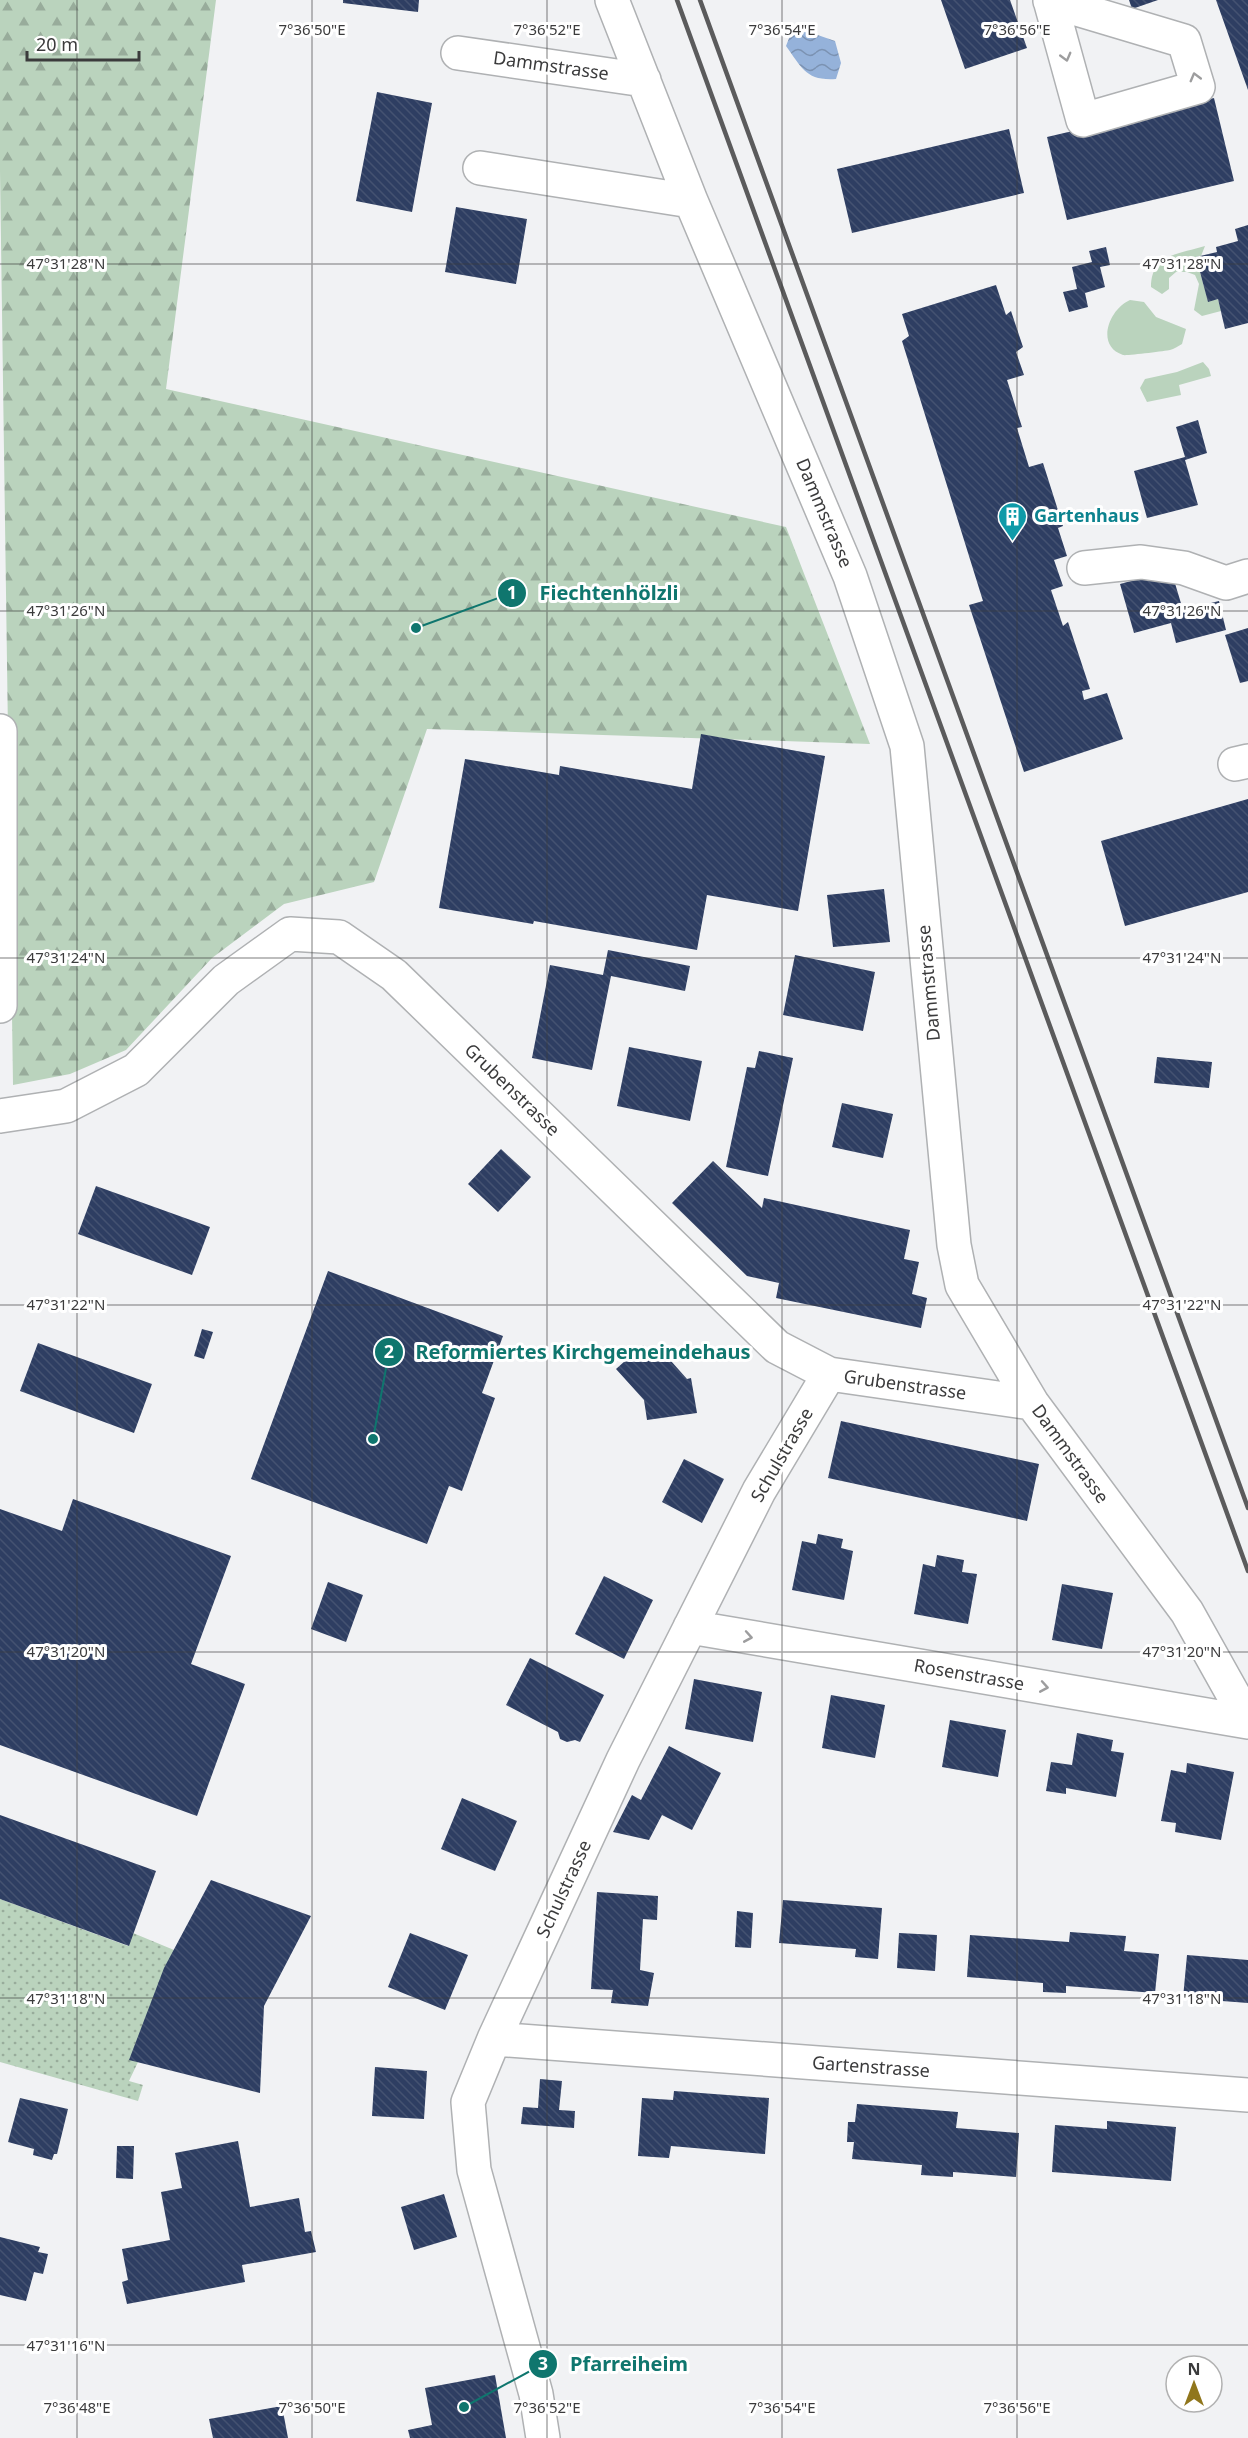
<svg xmlns="http://www.w3.org/2000/svg" width="1248" height="2438" font-family="'Noto Sans',sans-serif">
  <style>
    .green { fill: #bad3bd }
    .forest { fill: url(#forest-firs) }
    .park { fill: url(#park-dots) }
    .water { fill: url(#water-waves) }
    .building { fill: url(#building-back-hatch) }
    .lines { fill: none; stroke-linecap: round; stroke-linejoin: round }
    .minor-casing { stroke: #afb1b3; stroke-width: 36 }
    .minor { stroke: #fff; stroke-width: 33 }
    .rail { stroke: #5b5b5c; stroke-width: 4.5 }
    .oneway { stroke: #9d9d9e }
    .ticks { fill: none; stroke: #3b3b3c; stroke-width: 1.5; stroke-opacity: 0.45 }
    .labels { text-anchor: middle; stroke-width: 6; stroke-linejoin: round; paint-order: stroke }
    .street-label { font-size: 18px; fill: #3b3b3c; stroke: #fff }
    .culture-label { font-size: 18px; font-weight: bold; fill: #0d838f; stroke: #fff; text-anchor: start }
    .ticks-label { font-size: 15px; text-anchor: middle; fill: #3b3b3c; stroke: #fff; stroke-width: 6; stroke-linejoin: round; paint-order: stroke }
    .leader { fill: none; stroke: #0f766e; stroke-width: 2 }
    .callout-dot { fill: #0f766e; stroke: #fff; stroke-width: 2 }
    .mark-label { font-size: 18px; text-anchor: middle; font-weight: bold; fill: #fff }
    .callout-label { font-size: 20px; text-anchor: middle; font-weight: bold; fill: #0f766e; stroke: #fff; stroke-width: 6; stroke-linejoin: round; paint-order: stroke }
  </style>
  <defs>
    <pattern id="forest-firs" width="22" height="20" patternUnits="userSpaceOnUse" patternTransform="scale(1.5)"><rect width="22" height="20" fill="#bad3bd"/><path d="M5 1l3.5 6h-7zM16 11l3.5 6h-7z" fill="#98ac9b"/></pattern>
    <pattern id="park-dots" width="8" height="8" patternUnits="userSpaceOnUse" patternTransform="scale(1.5)"><rect width="8" height="8" fill="#bad3bd"/><path d="M2 2h.1M6 6h.1" fill="none" stroke="#98ac9b" stroke-width="1.8" stroke-linecap="round"/></pattern>
    <pattern id="water-waves" width="16" height="10" patternUnits="userSpaceOnUse" patternTransform="scale(1.5)"><rect width="16" height="10" fill="#95b2da"/><path d="M0 5q4-4 8 0t8 0" fill="none" stroke="#7b92b2"/></pattern>
    <pattern id="building-back-hatch" width="6" height="6" patternUnits="userSpaceOnUse" patternTransform="scale(1.5)"><rect width="6" height="6" fill="#2e3e62"/><path d="M-1 5l2 2M0 0l6 6M5-1l2 2" fill="none" stroke="#445271"/></pattern>
  </defs>
  <rect width="100%" height="100%" fill="#f1f2f4"/>
  <path class="green" d="M1205,246L1201,256L1196,258L1208,301L1218,299L1221,311L1202,316L1194,310L1199,284L1195,275L1187,272H1176L1169,278V289L1162,294L1151,287C1151,254 1179,254 1205,246Z
    M1130,300L1144,302L1156,317L1186,329L1182,344C1178,346 1174,349 1170,350C1165,351 1126,356 1123,355C1095,346 1109,309 1130,300Z
    M1203,362L1209,369L1211,376L1179,385L1181,395L1147,402L1140,388L1145,379L1177,372Z"/>
  <path class="forest" d="M0,0H216L166,389L786,527L870,744L427,729L374,882L284,904L212,958L126,1050L70,1074L13,1085L0,171Z"/>
  <path class="park" d="M0,1899L128,1946L133,1933L174,1950L138,2062L129,2081L143,2085L138,2101L0,2062Z"/>
  <path class="water" d="M809,32L835,41L841,63L836,79C806,81 802,68 786,46L791,33Z"/>
  <path class="building" d="M343,0H419L418,12L343,3Z
    M941,0H1010L1027,48L965,69Z
    M1129,0H1158L1132,9Z
    M1216,0H1248V90Z
    M377,92L432,103L412,212L356,201Z
    M1214,98L1234,181L1067,220L1047,137Z
    M1009,129L1024,193L852,233L837,169Z
    M456,207L527,219L516,284L445,272Z
    M1248,225V323L1225,329L1218,299L1208,302L1196,257L1217,252L1216,247L1238,241L1235,229Z
    M1106,247L1110,265L1100,267L1105,287L1085,293L1088,307L1069,312L1063,292L1077,289L1072,267L1092,262L1089,251Z
    M996,285L1006,315L1011,311L1023,347L1016,352L1024,375L1007,380L1022,427L1017,428L1029,467L1043,463L1063,526L1058,528L1067,556L1054,560L1063,586L1051,590L1063,626L1068,622L1090,689L1082,691L1084,700L1107,693L1123,739L1024,772L969,605L983,601L902,341L909,336L902,314Z
    M1198,420L1207,453L1185,460L1198,505L1147,518L1134,471L1185,457L1176,427Z
    M1171,570L1183,610L1219,601L1226,630L1176,643L1171,623L1134,633L1120,584Z
    M1248,628V681L1240,683L1225,635Z
    M701,734L825,756L798,911L707,895L697,950L534,921L533,924L439,908L465,759L559,775L560,766L692,789Z
    M1248,799V892L1125,926L1101,841Z
    M884,889L890,942L833,947L827,895Z
    M608,950L690,966L685,991L611,976L592,1070L532,1058L550,965L603,975Z
    M795,955L875,972L863,1031L783,1015Z
    M629,1047L702,1061L690,1121L617,1106Z
    M759,1051L793,1058L768,1176L726,1167L747,1067L755,1068Z
    M1157,1057L1212,1062L1209,1088L1154,1083Z
    M842,1103L893,1114L883,1158L832,1147Z
    M501,1149L531,1177L498,1212L468,1184Z
    M713,1161L762,1208L764,1198L910,1230L904,1259L919,1262L912,1294L927,1298L921,1328L776,1298L779,1283L747,1276L672,1203Z
    M96,1186L210,1227L192,1275L78,1234Z
    M328,1271L503,1336L482,1393L495,1398L462,1491L449,1486L427,1544L251,1479Z
    M202,1329L213,1332L204,1359L194,1356Z
    M38,1343L152,1384L134,1433L20,1391Z
    M643,1345L655,1359L663,1352L687,1379L691,1378L697,1413L647,1420L644,1400L616,1369Z
    M841,1421L1039,1464L1027,1521L828,1478Z
    M684,1459L724,1479L702,1523L662,1502Z
    M73,1499L231,1556L191,1664L245,1684L197,1816L0,1745V1509L62,1531Z
    M818,1534L843,1539L841,1548L853,1551L844,1600L792,1590L802,1541L816,1544Z
    M937,1555L964,1560L962,1572L977,1574L968,1624L914,1614L923,1564L935,1567Z
    M604,1576L653,1600L624,1659L575,1634Z
    M328,1582L363,1595L346,1642L311,1629Z
    M1062,1584L1113,1593L1102,1649L1052,1640Z
    M530,1658L604,1695L580,1742L575,1740L567,1742L560,1739L558,1732L506,1705Z
    M694,1679L762,1692L753,1742L685,1729Z
    M831,1695L885,1705L875,1758L822,1748Z
    M950,1720L1006,1730L998,1777L942,1767Z
    M1077,1733L1113,1740L1111,1751L1124,1753L1116,1797L1066,1788V1794L1046,1791L1051,1762L1072,1765Z
    M669,1746L721,1773L692,1830L662,1815L649,1840L613,1832L632,1795L641,1800Z
    M1187,1763L1234,1772L1221,1840L1175,1832L1176,1823L1161,1821L1171,1770L1186,1773Z
    M462,1798L517,1821L495,1871L441,1849Z
    M0,1815L156,1871L129,1946L0,1899Z
    M211,1880L311,1916L264,2006L260,2093L129,2060L164,1968Z
    M597,1892L658,1896L657,1920L643,1919L640,1970L654,1973L648,2006L611,2003L613,1990L591,1989Z
    M783,1900L882,1908L878,1959L855,1957L856,1949L779,1943Z
    M737,1911L753,1913L751,1948L735,1947Z
    M1070,1932L1126,1936L1124,1951L1159,1954L1155,1993L1066,1986V1993L1043,1992V1983L967,1977L970,1935L1069,1942Z
    M410,1933L468,1955L445,2010L388,1987Z
    M899,1933L937,1935L935,1971L897,1968Z
    M1187,1955L1248,1960V2003L1183,1998Z
    M375,2067L427,2071L424,2119L372,2116Z
    M540,2079L562,2081L559,2110L575,2111L574,2128L521,2124L523,2107L538,2108Z
    M674,2091L769,2098L765,2154L671,2146L669,2158L638,2156L642,2098L673,2100Z
    M20,2098L68,2109L57,2154H54L52,2160L33,2155L34,2149L8,2142Z
    M857,2104L958,2112L956,2128L1019,2133L1016,2177L953,2172V2177L921,2175L922,2165L852,2159L854,2142H847L848,2122H855Z
    M1107,2121L1176,2127L1171,2181L1052,2172L1055,2125L1107,2129Z
    M238,2141L250,2207L299,2198L305,2232L311,2231L316,2252L242,2265L245,2282L127,2304L122,2282L128,2280L122,2249L170,2240L161,2192L182,2188L175,2153Z
    M117,2146H134L133,2179L116,2178Z
    M444,2194L457,2237L414,2250L401,2207Z
    M0,2237L40,2247L38,2252L48,2254L43,2274L34,2272L26,2301L0,2295Z
    M495,2375L506,2438H410L408,2430L432,2425L425,2388Z
    M282,2406L288,2438H213L209,2419Z"/>
  <g class="lines">
    <defs>
      <path id="minor" d="M612,0L691,201L850,576L907,746L954,1245L962,1285L1032,1403L1187,1612L1248,1721
        M1050,0L1083,120L1198,87L1184,41L1050,1
        M458,53L644,80
        M480,168L691,201
        M1084,568L1141,562L1184,568L1226,583L1248,576
        M0,731V1006
        M1235,764L1248,761
        M0,1116L66,1106L136,1070L226,980L290,934L339,937L394,975L777,1347L829,1374L1032,1403
        M690,1627L1248,1722
        M494,2039L1248,2095
        M543,2438L536,2394L474,2170L468,2102L494,2039L623,1760L759,1491L829,1374"/>
    </defs>
    <use href="#minor" class="minor-casing"/>
    <use href="#minor" class="minor"/>
    <path class="rail" d="M677,0L1248,1571
      M700,0L1248,1508"/>
  </g>
  <defs><path id="oneway-chevron" d="M-2-3.5L2.5 0L-2 3.5" fill="none" stroke-width="1.6" stroke-linecap="round" stroke-linejoin="round" transform="scale(1.5)"/></defs>
  <g class="oneway">
    <use href="#oneway-chevron" transform="translate(1066 57) rotate(75)"/>
    <use href="#oneway-chevron" transform="translate(1195 77) rotate(-105)"/>
    <use href="#oneway-chevron" transform="translate(748 1637) rotate(10)"/>
    <use href="#oneway-chevron" transform="translate(1044 1687) rotate(10)"/>
  </g>
  <path class="ticks" d="M77,0V2438M312,0V2438M547,0V2438M782,0V2438M1017,0V2438M0,264H1248M0,611H1248M0,958H1248M0,1305H1248M0,1652H1248M0,1998H1248M0,2345H1248"/>
  <defs>
    <symbol id="building-pin" viewBox="-11 -11 22 30"><path d="M0 17L-7.5 6A9.5 9.5 0 1 1 7.5 6Z" fill="#0f9aa8" stroke="#fff"/><path d="M-4-6H4V6H1V3H-1V6H-4ZM-2.5-4.3h1.7v1.8h-1.7ZM.8-4.3h1.7v1.8H.8ZM-2.5-1h1.7V.8h-1.7ZM.8-1h1.7V.8H.8Z" fill="#fff"/></symbol>
  </defs>
  <g fill-rule="evenodd">
    <use href="#building-pin" x="996" y="500" width="33" height="45"/>
  </g>
  <g class="labels">
    <g class="street-label">
      <text transform="translate(551 66) rotate(8)" y="6">Dammstrasse</text>
      <text transform="translate(824 513) rotate(67)" y="6">Dammstrasse</text>
      <text transform="translate(929 983) rotate(-95)" y="6">Dammstrasse</text>
      <text transform="translate(512 1090) rotate(44)" y="6">Grubenstrasse</text>
      <text transform="translate(905 1385) rotate(8)" y="6">Grubenstrasse</text>
      <text transform="translate(1070 1454) rotate(54)" y="6">Dammstrasse</text>
      <text transform="translate(782 1455) rotate(-60)" y="6">Schulstrasse</text>
      <text transform="translate(969 1675) rotate(10)" y="6">Rosenstrasse</text>
      <text transform="translate(564 1889) rotate(-65)" y="6">Schulstrasse</text>
      <text transform="translate(871 2067) rotate(4)" y="6">Gartenstrasse</text>
    </g>
    <g class="culture-label">
      <text x="1034" y="522">Gartenhaus</text>
    </g>
  </g>
  <g class="ticks-label">
    <text x="312" y="35">7°36'50"E</text>
    <text x="547" y="35">7°36'52"E</text>
    <text x="782" y="35">7°36'54"E</text>
    <text x="1017" y="35">7°36'56"E</text>
    <text x="66" y="269">47°31'28"N</text>
    <text x="1182" y="269">47°31'28"N</text>
    <text x="66" y="616">47°31'26"N</text>
    <text x="1182" y="616">47°31'26"N</text>
    <text x="66" y="963">47°31'24"N</text>
    <text x="1182" y="963">47°31'24"N</text>
    <text x="66" y="1310">47°31'22"N</text>
    <text x="1182" y="1310">47°31'22"N</text>
    <text x="66" y="1657">47°31'20"N</text>
    <text x="1182" y="1657">47°31'20"N</text>
    <text x="66" y="2004">47°31'18"N</text>
    <text x="1182" y="2004">47°31'18"N</text>
    <text x="66" y="2351">47°31'16"N</text>
    <text x="77" y="2413">7°36'48"E</text>
    <text x="312" y="2413">7°36'50"E</text>
    <text x="547" y="2413">7°36'52"E</text>
    <text x="782" y="2413">7°36'54"E</text>
    <text x="1017" y="2413">7°36'56"E</text>
  </g>
  <path class="leader" d="M416 628L512 593M373 1439L389 1352M464 2407L543 2364"/>
  <g class="callout-dot">
    <circle cx="416" cy="628" r="6"/>
    <circle cx="373" cy="1439" r="6"/>
    <circle cx="464" cy="2407" r="6"/>
    <circle cx="512" cy="593" r="15"/>
    <circle cx="389" cy="1352" r="15"/>
    <circle cx="543" cy="2364" r="15"/>
  </g>
  <g class="mark-label">
    <text x="512" y="599">1</text>
    <text x="389" y="1358">2</text>
    <text x="543" y="2370">3</text>
  </g>
  <g class="callout-label">
    <text x="609" y="600">Fiechtenhölzli</text>
    <text x="583" y="1359">Reformiertes Kirchgemeindehaus</text>
    <text x="629" y="2371">Pfarreiheim</text>
  </g>
  <g transform="translate(1194 2384)"><circle r="28" fill="#ffffff" stroke="#b1b1b1" stroke-width="1.5"/>
  <path d="M0-4.5L10 22L0 15L-10 22Z" fill="#90761c"/>
  <text y="-9" font-size="16" font-weight="bold" text-anchor="middle" fill="#3b3b3c">N</text>
  </g>
  <path d="M27 51v9h112v-9" fill="none" stroke="#3b3b3c" stroke-width="3"/>
  <text x="36" y="51" font-size="18" fill="#3b3b3c" stroke="#ffffff" stroke-width="4.5" paint-order="stroke">20 m</text>
</svg>
